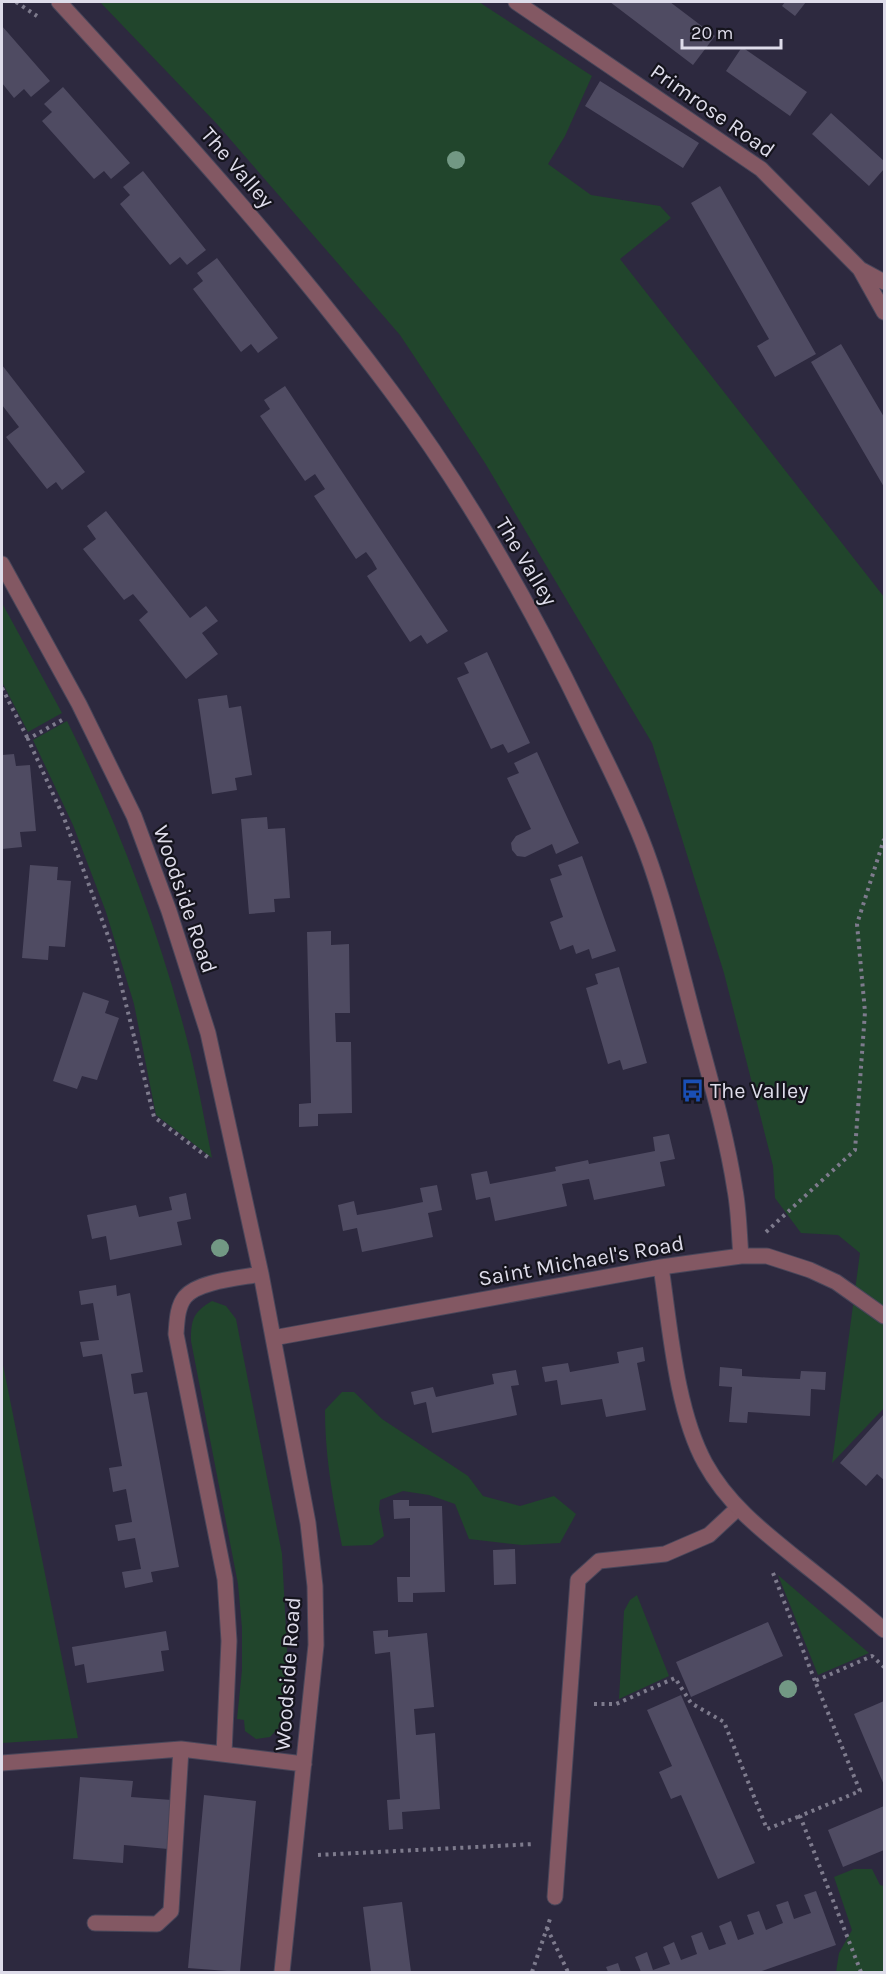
<svg xmlns="http://www.w3.org/2000/svg" width="886" height="1974" font-family="Karla,sans-serif">
  <style>
    .green { fill: #21452c }
    .building { fill: #4f4b62 }
    .lines { fill: none; stroke-linecap: round; stroke-linejoin: round }
    .lane-casing { stroke: #49465a; stroke-width: 17 }
    .street-casing { stroke: #49465a; stroke-width: 17 }
    .path { stroke: #7e7b8d; stroke-width: 4; stroke-dasharray: 3 4.5; stroke-linecap: butt }
    .lane { stroke: #835863; stroke-width: 15 }
    .street { stroke: #835863; stroke-width: 15 }
    .tree { fill: #729884 }
    .labels { text-anchor: middle; stroke-width: 4.5; stroke-linejoin: round; paint-order: stroke }
    .street-label { font-size: 22px; fill: #dedcea; stroke: #15141d }
    .poi-label { font-size: 22px; fill: #dedcea; stroke: #15141d; text-anchor: start }
  </style>
  <rect width="100%" height="100%" fill="#2d293f"/>
  <path class="green" d="M100,2H479L592,76L565,136L548,164L591,195L660,206L671,218L620,259L884,597V1408L832,1463L860,1253L838,1235L801,1233L775,1198L773,1166L724,973L652,743L485,463L400,335L217,124Z
    M2,603L62,713L28,732L2,682Z
    M67,721C120,827 162,939 191,1055C199,1089 205,1124 212,1158L156,1115L134,1004L106,912L73,825L33,740Z
    M212,1301L226,1306L236,1319L282,1554L287,1649L286,1705L282,1724L270,1737L256,1739L245,1731L244,1720L237,1719L242,1670V1628L238,1584L191,1341C191,1320 193,1312 212,1301Z
    M2,1360L78,1738L2,1743Z
    M342,1392H354L382,1419L468,1476L483,1496L520,1506L554,1496L576,1514L560,1543L522,1545L469,1539L455,1504L429,1495L403,1491L380,1500L379,1509L384,1536L372,1545L342,1546C333,1500 325,1457 325,1410Z
    M778,1575L869,1653L818,1675Z
    M637,1595L669,1676L619,1699L624,1611L630,1600Z
    M854,1869H872L880,1885L884,1886V1972H836L839,1953L852,1930L834,1877Z"/>
  <path class="building" d="M610,2H670L715,36L693,65Z
    M785,2H806L795,16L782,6Z
    M2,26L50,81L31,97L24,89L14,98L2,83Z
    M742,47L807,92L790,116L726,71Z
    M600,81L699,143L683,168L585,106Z
    M63,87L130,163L111,179L104,171L94,179L42,121L52,112L44,104Z
    M831,113L884,161V169L869,186L812,134Z
    M143,171L206,250L187,265L180,257L170,265L120,204L130,195L123,187Z
    M720,186L816,354L775,377L757,346L769,339L691,203Z
    M217,258L278,338L258,353L251,344L241,352L193,289L203,281L197,273Z
    M841,344L884,417V487L811,362Z
    M2,365L85,472L62,490L56,482L47,489L6,437L19,427L2,405Z
    M285,386L448,631L427,644L421,635L410,642L367,576L377,569L372,560L366,552L356,559L314,496L325,489L315,474L305,481L260,416L270,409L264,400Z
    M106,511L190,618L206,606L218,621L202,633L218,654L186,679L139,620L148,612L133,594L124,600L83,549L96,539L87,526Z
    M487,652L530,743L508,753L503,744L491,749L457,678L469,673L464,663Z
    M227,695L229,708L241,706L252,775L235,778L237,790L212,794L198,699Z
    M537,752L579,843L556,854L552,844L525,857L517,856L512,850L511,843L516,836L531,829L507,778L519,773L514,763Z
    M14,754L16,766L30,765L36,831L20,832L22,847L2,849V755Z
    M267,817L268,829L285,828L290,898L274,899L275,912L249,914L241,819Z
    M582,856L616,951L592,959L589,949L576,954L573,945L560,950L550,922L563,917L550,879L562,875L558,865Z
    M30,865L58,867L57,880L71,881L65,947L49,946L48,960L22,958Z
    M331,931V945L349,944L350,1013H335L336,1042H351L352,1113L318,1114V1126L299,1127V1104L311,1103L307,932Z
    M619,967L647,1063L623,1070L620,1060L608,1064L586,988L598,984L595,974Z
    M83,992L109,1001L105,1013L119,1018L97,1080L82,1076L77,1089L53,1081Z
    M669,1134L675,1159L660,1162L665,1186L594,1200L589,1179L562,1184L567,1206L495,1221L490,1197L476,1200L471,1174L487,1171L490,1184L556,1171L555,1167L588,1160L589,1164L655,1151L653,1137Z
    M437,1185L442,1210L428,1213L433,1237L362,1252L357,1228L343,1231L338,1205L354,1201L357,1215L390,1209L423,1202L420,1188Z
    M186,1193L191,1219L177,1222L182,1245L110,1260L106,1236L92,1239L87,1215L136,1205L139,1217L172,1210L169,1197Z
    M116,1285L117,1296L130,1293L143,1372L131,1374L134,1394L147,1392L179,1567L151,1572L153,1582L125,1588L122,1572L141,1569L135,1538L118,1541L115,1525L132,1522L126,1489L113,1492L109,1468L122,1466L102,1354L83,1357L80,1342L99,1340L93,1303L81,1305L79,1291Z
    M643,1347L645,1361L637,1363L646,1410L606,1417L602,1399L561,1405L557,1380L545,1382L542,1367L568,1363L570,1372L619,1363L617,1352Z
    M720,1367L742,1369V1376L774,1378L800,1379L801,1371L826,1372L825,1390L811,1389L810,1416L748,1412L747,1423L729,1422L732,1387L719,1386Z
    M516,1370L519,1385L511,1386L517,1415L432,1433L426,1402L414,1405L411,1392L433,1387L436,1397L494,1384L492,1374Z
    M884,1414V1480L877,1474L866,1486L840,1463Z
    M393,1500H409V1506H442L445,1592L413,1593V1602H398L397,1577H410V1518L394,1519Z
    M515,1549L516,1584L494,1585L493,1550Z
    M768,1622L783,1656L691,1697L676,1662Z
    M388,1630V1637L427,1633L434,1707L414,1709L416,1735L435,1733L440,1809L402,1812L403,1829L389,1830L387,1800L400,1799L392,1676L390,1652L375,1654L373,1631Z
    M166,1631L169,1650L161,1651L164,1671L87,1683L84,1664L75,1666L72,1647Z
    M681,1695L755,1863L718,1879L681,1795L671,1799L659,1772L672,1766L647,1710Z
    M884,1701V1785L854,1714Z
    M80,1777L133,1781L131,1797L172,1800L168,1849L124,1845L123,1863L73,1859Z
    M204,1795L256,1801L240,1972L188,1968Z
    M884,1806V1850L843,1867L828,1830Z
    M816,1891L836,1945L759,1972H641L635,1957L647,1952L653,1970L670,1964L663,1947L674,1942L681,1960L697,1954L691,1936L702,1932L709,1950L726,1944L719,1926L731,1921L738,1940L754,1934L747,1915L759,1911L766,1930L783,1923L776,1905L788,1901L794,1919L811,1913L804,1895Z
    M402,1902L411,1972H371L363,1907Z
    M618,1963L621,1972H608L606,1967Z"/>
  <g class="lines">
    <defs>
      <path id="lane" d="M555,1897L578,1580L599,1561L665,1554L709,1535L738,1508"/>
      <path id="street" d="M59,2C174,127 289,254 391,391C467,492 530,604 585,718C606,761 629,805 646,851C666,905 679,963 694,1019C709,1076 726,1132 735,1190C739,1211 739,1234 741,1256
        M516,2L761,169L860,269L884,312
        M860,269L884,282
        M2,564L79,704L134,816L169,911L208,1033L261,1274L308,1523L315,1586L316,1645L282,1972
        M661,1267C670,1327 676,1410 705,1463C727,1503 761,1530 796,1558C826,1582 856,1605 884,1630
        M273,1338L661,1267L741,1256H767L810,1270L836,1282L884,1316
        M224,1753L229,1641L225,1579L176,1334C177,1322 177,1307 185,1297C198,1281 241,1278 261,1274
        M2,1763L181,1749L304,1764
        M95,1923L157,1924L171,1911L181,1749"/>
    </defs>
    <use href="#lane" class="lane-casing"/>
    <use href="#street" class="street-casing"/>
    <path class="path" d="M16,2L37,16
      M2,688L28,739
      M62,720L28,739L64,818L111,944L154,1117L210,1159
      M766,1232L855,1150L865,1012L857,924L884,839
      M773,1573L815,1681
      M594,1704H616L675,1678L691,1703L724,1722L767,1829L800,1816
      M318,1855L535,1844
      M547,1928L568,1972
      M532,1972L550,1919
      M861,1972L800,1816L860,1791L815,1681L872,1656L884,1667"/>
    <use href="#lane" class="lane"/>
    <use href="#street" class="street"/>
  </g>
  <g class="tree">
    <circle cx="456" cy="160" r="9"/>
    <circle cx="220" cy="1248" r="9"/>
    <circle cx="788" cy="1689" r="9"/>
  </g>
  <defs>
    <symbol id="bus-bare" viewBox="-9 -9 18 18"><path d="M-5-6H5V4H4V6H2V4H-2V6H-4V4H-5ZM-3.5-4V0h7V-4ZM-3.5 1.2v1.5H-2V1.2ZM2 1.2v1.5H3.5V1.2Z" fill="#1a4fb4" stroke="#15141d" stroke-width="2.5" paint-order="stroke"/></symbol>
  </defs>
  <g fill-rule="evenodd">
    <use href="#bus-bare" x="676" y="1074" width="33" height="33"/>
  </g>
  <g class="labels">
    <g class="street-label">
      <text transform="translate(713 110) rotate(35)" y="8">Primrose Road</text>
      <text transform="translate(238 167) rotate(49)" y="8">The Valley</text>
      <text transform="translate(527 561) rotate(59)" y="8">The Valley</text>
      <text transform="translate(186 899) rotate(71)" y="8">Woodside Road</text>
      <text transform="translate(581 1260) rotate(-10)" y="8">Saint Michael's Road</text>
      <text transform="translate(287 1674) rotate(-86)" y="8">Woodside Road</text>
    </g>
    <g class="poi-label">
      <text x="710" y="1098">The Valley</text>
    </g>
  </g>
  <rect width="886" height="1974" fill="none" stroke="#dedcea" stroke-width="6"/>
  <path d="M682 39v9h99v-9" fill="none" stroke="#dedcea" stroke-width="3"/>
  <text x="691" y="39" font-size="18" fill="#dedcea" stroke="#15141d" stroke-width="4.5" paint-order="stroke">20 m</text>
</svg>
